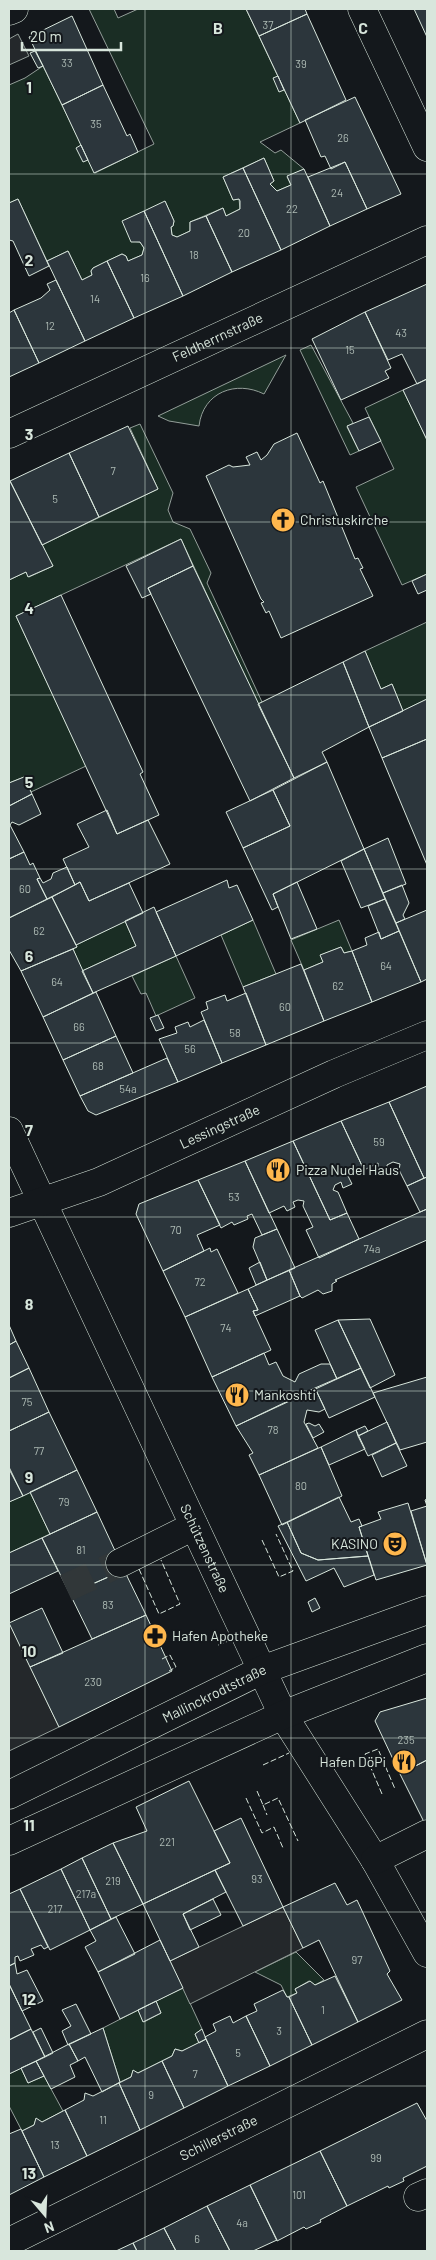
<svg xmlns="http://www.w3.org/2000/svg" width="436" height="2260" font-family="Barlow,sans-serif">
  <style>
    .green { fill: #1a2d24; stroke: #939e99 }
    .parking { fill: #24282b; stroke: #939e99 }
    .building { fill: #2c363c; stroke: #d8e6dc }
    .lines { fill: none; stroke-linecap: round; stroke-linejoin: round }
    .minor-tunnel { stroke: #313739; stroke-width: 28; stroke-dasharray: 28 14; stroke-linecap: butt }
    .minor-casing { stroke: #d8e6dc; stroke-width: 29 }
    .major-casing { stroke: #d8e6dc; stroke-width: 29 }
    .minor { stroke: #14181c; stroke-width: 28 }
    .major { stroke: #14181c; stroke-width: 28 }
    .fence { stroke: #d8e6dc; stroke-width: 1; stroke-dasharray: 6 2.5; stroke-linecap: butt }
    .grid { fill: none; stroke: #d8e6dc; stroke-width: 1; stroke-opacity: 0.55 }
    .labels { text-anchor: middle; stroke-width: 4; stroke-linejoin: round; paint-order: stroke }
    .number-label { font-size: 11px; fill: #adbab4 }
    .street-label { font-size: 14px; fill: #d8e6dc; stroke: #14181c }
    .poi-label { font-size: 14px; fill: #d8e6dc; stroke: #14181c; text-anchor: start }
    .grid-label { font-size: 16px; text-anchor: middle; font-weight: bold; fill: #d8e6dc; stroke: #14181c; stroke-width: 4; stroke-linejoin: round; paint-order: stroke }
  </style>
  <rect width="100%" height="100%" fill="#14181c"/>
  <path class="green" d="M89,9H114L118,18L138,9H246L300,123L260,142L275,153L281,150L304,169L287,177L291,185L277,191L270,184L274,181L264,158L223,177L233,200L239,199L240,209L226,216L223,208L190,222V231L177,237L172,235L171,227L173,226L174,221L165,201L131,241L140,242L144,248L142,255L128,261L126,256L122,254L93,268L91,271L92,275L82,280L68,251L47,261L18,199L9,203V85L25,78L43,66L95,173L154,144Z
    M311,345L353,423L347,427L359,451L350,455L300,350Z
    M286,355L264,394C236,380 203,392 199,426L169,421L158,416Z
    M403,390L427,440V574L402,585L356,487L394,469L365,408Z
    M140,424L173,493L168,510L173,522L190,529L211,573L207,583L262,702L258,704L181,539L16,616L86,766L31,792L24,777L9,783V580L26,572L29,577L53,566L42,545L158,489L130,428Z
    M427,622V699L403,711L392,684L381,689L365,651Z
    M253,920L276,974L243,987L221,935Z
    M339,920L352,951L344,953L341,947L321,955L323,962L304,970L291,940Z
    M125,921L136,946L82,971L73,949L77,947L76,945Z
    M176,956L195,998L156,1016L146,993L141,994L132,976Z
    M30,1492L50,1534L9,1553V1502Z
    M296,1952L324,1980L315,1985L309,1981L295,1989L297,1993L287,1997L281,1985L255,1972Z
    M183,1988L202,2029L195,2034L199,2043L182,2051L175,2049L172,2056L138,2073L133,2071L131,2077L120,2082L103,2028L138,2010L144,2022L161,2013L156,2001Z
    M21,2068L28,2083L44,2076L63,2111L42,2122L36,2119L34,2125L22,2131L9,2106V2074Z"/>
  <path class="parking" d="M18,34L29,56L9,65V39Z
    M9,1622L59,1727L9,1751Z
    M283,1907L303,1948L190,2004L170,1961Z"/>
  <path class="building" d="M246,9H305L307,14L259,36Z
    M414,9H427V37Z
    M307,14L346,100L300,123L259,36Z
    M72,16L103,85L62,105L29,37Z
    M35,51L43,66L38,68L30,53Z
    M278,76L284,90L279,92L273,78Z
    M103,85L127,136L130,134L138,152L94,173L62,105Z
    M355,97L401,194L367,209L345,162L331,169L325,156L321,157L305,120Z
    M81,145L88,160L83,162L76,148Z
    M264,158L274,181L270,184L277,191L291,185L287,176L304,169L330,226L281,250L243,168Z
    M345,162L367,209L330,226L308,177Z
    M243,168L281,250L232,272L206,216L223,208L226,216L240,209V201L239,199L233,200L223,177Z
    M18,199L49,266L29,276L13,241L9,240V203Z
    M165,201L174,221L173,226L171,227L172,235L177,237L190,231V222L206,216L232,272L183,296L144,211Z
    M144,211L183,296L134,318L107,261L122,254L126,256L128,261L142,255L144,248L140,242H131L122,221Z
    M68,251L82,280L92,275L91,271L93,268L107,261L134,318L85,341L47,261Z
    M56,280L85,341L39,363L14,310L41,298L50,290L47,284Z
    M427,284V379L417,384L402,354L388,360L365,312Z
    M14,310L39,363L9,377V313Z
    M365,312L391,368L385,371L389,378L341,400L312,339Z
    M427,379V440L403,390Z
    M369,417L381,441L359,451L347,426Z
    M128,426L158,489L99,517L69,453Z
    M297,433L320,483L323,481L355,559L358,558L363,568L360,569L373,596L281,638L269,611L266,613L261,603L264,602L261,599L206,476L229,465L233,467L250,465L246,457L257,452L261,460L267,455L274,444Z
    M69,453L99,517L42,545L10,481Z
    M9,481H10L53,566L28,577L26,572L9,580Z
    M181,539L193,566L148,588L151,594L142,598L126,566Z
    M193,566L294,778L250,801L148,588Z
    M427,574V590L418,594L412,581Z
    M61,595L143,772L140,774L159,815L117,834L16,616Z
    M365,651L381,689L392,684L403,711L369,727L343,662Z
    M343,662L369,727L322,752L327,762L294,778L258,704Z
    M427,699V739L382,758L369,727Z
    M427,739V865L382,758Z
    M327,762L364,849L273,894L278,907L272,910L243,848L290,826L273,790Z
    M24,777L32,794L9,806V783Z
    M273,790L290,826L243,848L226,812Z
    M32,794L41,814L19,825L12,822L10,825L24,852L9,859V806Z
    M107,810L117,834L148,820L170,864L89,901L80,882L75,885L63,859L89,847L77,824Z
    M388,838L406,884L383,893L364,849Z
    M364,849L385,899L361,908L341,861Z
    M24,852L30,865L33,863L40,878L37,879L47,899L9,918V859Z
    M67,867L75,885L47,899L37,879L40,878L43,883L51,879L53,873Z
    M227,880L229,888L237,885L253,920L176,956L156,912Z
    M80,882L89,901L129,883L143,913L76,945L52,897Z
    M297,882L317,929L291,939L273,894Z
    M402,885L409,903L403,915L405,919L396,923L383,893Z
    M52,897L77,947L21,971L9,950V918Z
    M385,899L399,931L381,939L368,906Z
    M154,907L176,956L93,993L82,971L136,946L125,921Z
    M427,910V979L421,982L396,923Z
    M399,931L421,982L372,1002L352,951L367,945L365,938L379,932L381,939Z
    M341,947L344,953L352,951L372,1002L324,1021L304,970L323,962L320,955Z
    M73,949L93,993L43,1017L21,971Z
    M301,964L324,1021L266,1045L243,987Z
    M96,992L116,1036L63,1060L43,1017Z
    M246,993L266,1045L222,1063L201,1012L208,1009L206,1002L225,995L227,1001Z
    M158,1015L164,1028L156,1031L150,1018Z
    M204,1020L222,1063L178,1082L159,1039L177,1033L175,1027L188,1022L190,1027Z
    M116,1036L133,1073L80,1096L63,1060Z
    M167,1058L178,1082L96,1115L88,1111L80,1096Z
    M427,1086V1177L424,1178L389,1102Z
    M389,1102L424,1178L407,1186L399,1170L400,1164L393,1162L387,1165V1172H378V1163L364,1170L341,1121Z
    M341,1121L364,1170L348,1176L352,1184L343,1188L341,1182L335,1185L333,1190L338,1192L347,1213L330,1220L293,1141Z
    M293,1141L330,1220L347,1213L359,1239L319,1258L306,1230L313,1227L303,1206L304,1201L298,1200L293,1202L295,1207L287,1211L284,1206L269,1213L245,1161Z
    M245,1161L277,1229L262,1235L252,1214L247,1216L248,1219L234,1225L232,1222L221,1228L198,1180Z
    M427,1177V1209L420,1212L407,1186Z
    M198,1180L220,1225L197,1235L204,1251L163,1271L136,1214L139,1204Z
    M427,1209V1240L335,1280L337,1281L332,1284V1291L323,1294L318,1290L302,1298L300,1296L289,1270Z
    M277,1229L295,1268L267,1280L253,1247L255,1238Z
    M210,1248L211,1252L217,1249L238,1293L185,1317L163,1271Z
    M260,1262L267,1280L256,1285L249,1268Z
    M289,1270L300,1296L255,1316L253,1311L258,1310L248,1289Z
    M248,1289L258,1310L253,1311L271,1350L212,1377L185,1317Z
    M370,1319L395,1375L370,1388L338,1320Z
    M338,1320L361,1368L337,1379L315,1330Z
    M9,1325L16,1341L9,1345Z
    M16,1341L29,1368L9,1378V1345Z
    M264,1353L269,1365L276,1362L283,1376L295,1382L299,1374L321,1364H330L337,1379L236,1426L212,1377Z
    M29,1368L49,1412L9,1431V1378Z
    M361,1368L375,1397L329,1418L315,1388Z
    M427,1377V1442L400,1450L373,1393Z
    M315,1388L325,1409L319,1412L307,1410L304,1422L318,1448L259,1475L249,1455L253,1453L236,1426Z
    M49,1412L77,1470L23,1496L9,1467V1431Z
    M387,1422L396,1443L368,1456L358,1436Z
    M309,1423L315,1426L319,1424L324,1432L313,1438L306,1424Z
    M365,1426L368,1431L358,1436L356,1430Z
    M356,1430L365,1449L329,1465L321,1447Z
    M396,1443L407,1466L382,1477L372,1455Z
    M321,1447L342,1496L282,1525L259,1475Z
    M9,1469L23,1496L9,1502Z
    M77,1470L97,1512L50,1534L30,1492Z
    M339,1497L351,1522L359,1519L362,1526L359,1527L368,1556L318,1560L301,1553L287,1522Z
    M427,1499V1565L411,1511L427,1506L425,1500Z
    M408,1503L427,1565L376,1580L359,1527L381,1519L378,1512Z
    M97,1512L124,1570L70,1594L42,1538Z
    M287,1522L301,1553L318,1560L368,1556L374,1575L344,1587L334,1568L306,1581L278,1526Z
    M42,1538L58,1571L9,1594V1553Z
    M124,1570L146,1615L92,1639L70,1594Z
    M315,1598L320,1608L312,1612L308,1602Z
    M42,1608L63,1653L30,1667L9,1623Z
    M146,1615L172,1671L59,1727L30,1667Z
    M427,1698V1760L400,1774L375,1721L380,1712Z
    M427,1760V1821L424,1822L400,1774Z
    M189,1781L230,1863L143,1904L113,1843L147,1831L136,1807Z
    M241,1818L283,1907L243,1926L215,1870L230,1863L214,1831Z
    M113,1843L143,1904L111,1919L82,1858Z
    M82,1858L111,1919L90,1930L61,1869Z
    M61,1869L90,1930L50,1950L20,1889Z
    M215,1870L226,1892L183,1914L199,1947L170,1961L143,1904Z
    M335,1883L347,1905L357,1900L390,1971L387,1974L402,2000L358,2022L319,1940L303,1948L283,1907Z
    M20,1889L48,1947L44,1949L41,1945L31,1949L34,1955L20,1961L18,1956L15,1957V1963L9,1966V1894Z
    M213,1899L221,1915L190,1930L183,1914Z
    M116,1917L135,1954L98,1972L85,1947L96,1941L90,1930Z
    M160,1940L183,1988L120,2019L98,1972Z
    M15,1963L17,1974L27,1970L43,2001L22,2011L9,1984V1966Z
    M335,1976L358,2022L312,2045L289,1997L297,1993L295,1989L310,1981L315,1985Z
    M9,1984L31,2029L9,2040Z
    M283,1990L287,1997H289L312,2045L270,2066L246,2016L257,2011L254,2004Z
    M156,2001L161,2013L143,2022L138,2010Z
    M76,2004L91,2034L68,2045L62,2031L71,2026L62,2010Z
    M230,2016L233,2023L246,2016L270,2066L228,2086L205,2037L216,2031L213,2024Z
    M41,2028L53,2053L45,2057L33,2032Z
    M103,2028L120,2082L102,2092L85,2057L78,2061L69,2044Z
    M31,2029L45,2057L9,2074V2040Z
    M202,2029L206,2039L199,2043L195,2034Z
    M206,2039L228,2086L184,2108L162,2061L172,2056L175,2049L182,2051Z
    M69,2044L78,2061L70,2065L75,2077L51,2089L36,2061Z
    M36,2061L44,2076L28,2083L21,2068Z
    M162,2061L184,2108L140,2130L119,2083L131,2077L133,2070L138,2073Z
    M119,2083L140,2130L87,2156L65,2110L84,2100L85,2093L93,2096Z
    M417,2103L427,2121V2166L403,2178L404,2181L389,2188L388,2186L347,2206L320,2151Z
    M65,2110L87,2156L44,2177L22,2131L34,2125L36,2118L42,2122Z
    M21,2129L44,2177L9,2195V2134Z
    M320,2151L347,2206L320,2220L321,2222L306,2229L304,2227L277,2241L250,2185Z
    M250,2185L277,2240L253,2251H230L207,2206Z
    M207,2206L230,2251H176L164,2228Z
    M164,2228L176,2251H137L133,2243Z
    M133,2243L137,2251H116Z"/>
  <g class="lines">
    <path class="minor-tunnel" d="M66,1588L120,1563"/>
    <defs>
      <g id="minor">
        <path d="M362,9L427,147"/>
        <path d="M9,11L14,9"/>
        <path id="s1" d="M9,434L427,240"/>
        <path id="s2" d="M9,1131L283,1715L375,1860L427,1953"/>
        <path id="s3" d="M9,1213L99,1182L334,1074L427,1035"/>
        <path d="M120,1563L194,1526"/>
        <path d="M375,1860L427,1834"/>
        <path d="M418,2197L427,2193"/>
        <path id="s4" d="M9,2242L427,2034"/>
      </g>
      <g id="major">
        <path id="s5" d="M9,1795L262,1670L427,1610"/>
        <path d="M9,1841L283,1715L427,1658"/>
      </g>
    </defs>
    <use href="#minor" class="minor-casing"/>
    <use href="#major" class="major-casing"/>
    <use href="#minor" class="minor"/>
    <use href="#major" class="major"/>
    <path class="fence" d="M262,1540L279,1577L293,1571L276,1534
      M139,1569L159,1614L180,1604L161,1560
      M218,1645L236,1638
      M162,1659L170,1655L176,1667L169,1671
      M263,1765L289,1753
      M257,1791L263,1805L278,1798L298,1841
      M382,1794L365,1754L378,1749L395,1789
      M246,1798L262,1833L274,1827L283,1848
      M263,1805L267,1815"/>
  </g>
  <path class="grid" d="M145,9V2251M291,9V2251M9,174H427M9,348H427M9,522H427M9,695H427M9,869H427M9,1043H427M9,1217H427M9,1391H427M9,1565H427M9,1738H427M9,1912H427M9,2086H427"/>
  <defs>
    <symbol id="church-disc" viewBox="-11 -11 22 22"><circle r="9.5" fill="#ffb74d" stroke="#14181c"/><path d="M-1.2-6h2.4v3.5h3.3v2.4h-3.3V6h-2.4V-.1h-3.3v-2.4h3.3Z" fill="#111"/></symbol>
    <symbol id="restaurant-disc" viewBox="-11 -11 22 22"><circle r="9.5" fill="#ffb74d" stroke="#14181c"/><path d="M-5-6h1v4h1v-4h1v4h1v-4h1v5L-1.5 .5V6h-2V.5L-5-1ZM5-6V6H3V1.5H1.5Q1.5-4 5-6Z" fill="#111"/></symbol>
    <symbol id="theatre-disc" viewBox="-11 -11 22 22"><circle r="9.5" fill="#ffb74d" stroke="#14181c"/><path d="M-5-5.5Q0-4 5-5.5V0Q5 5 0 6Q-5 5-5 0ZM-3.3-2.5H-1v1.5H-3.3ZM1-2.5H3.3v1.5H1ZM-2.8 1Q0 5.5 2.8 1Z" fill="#111"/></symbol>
    <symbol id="pharmacy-disc" viewBox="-11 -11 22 22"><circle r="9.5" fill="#ffb74d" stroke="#14181c"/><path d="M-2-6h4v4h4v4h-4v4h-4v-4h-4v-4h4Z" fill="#111"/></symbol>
  </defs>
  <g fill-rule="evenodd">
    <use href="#church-disc" x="269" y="506" width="28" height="28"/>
    <use href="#restaurant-disc" x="264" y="1156" width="28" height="28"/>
    <use href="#restaurant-disc" x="223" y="1381" width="28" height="28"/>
    <use href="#theatre-disc" x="381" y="1530" width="28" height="28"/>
    <use href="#pharmacy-disc" x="141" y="1622" width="28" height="28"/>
    <use href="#restaurant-disc" x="390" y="1748" width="28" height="28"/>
  </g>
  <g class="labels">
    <g class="number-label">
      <text x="268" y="29">37</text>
      <text x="67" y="67">33</text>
      <text x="301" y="68">39</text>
      <text x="96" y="128">35</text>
      <text x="343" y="142">26</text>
      <text x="337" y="197">24</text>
      <text x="292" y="213">22</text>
      <text x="244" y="237">20</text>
      <text x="194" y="259">18</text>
      <text x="145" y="282">16</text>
      <text x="95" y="303">14</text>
      <text x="50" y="330">12</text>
      <text x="401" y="337">43</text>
      <text x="350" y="354">15</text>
      <text x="113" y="475">7</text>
      <text x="55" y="503">5</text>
      <text x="25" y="893">60</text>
      <text x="39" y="935">62</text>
      <text x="386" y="970">64</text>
      <text x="57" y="986">64</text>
      <text x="338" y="990">62</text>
      <text x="285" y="1011">60</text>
      <text x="79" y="1031">66</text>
      <text x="235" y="1037">58</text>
      <text x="190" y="1053">56</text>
      <text x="98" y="1070">68</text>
      <text x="128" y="1093">54a</text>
      <text x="379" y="1146">59</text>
      <text x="234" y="1201">53</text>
      <text x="176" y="1234">70</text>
      <text x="372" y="1253">74a</text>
      <text x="200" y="1286">72</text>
      <text x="226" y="1332">74</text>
      <text x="27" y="1406">75</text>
      <text x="273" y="1434">78</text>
      <text x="39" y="1455">77</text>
      <text x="301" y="1490">80</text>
      <text x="64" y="1506">79</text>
      <text x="81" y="1554">81</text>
      <text x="108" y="1609">83</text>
      <text x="93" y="1686">230</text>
      <text x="406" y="1744">235</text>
      <text x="167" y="1846">221</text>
      <text x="257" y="1883">93</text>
      <text x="113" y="1885">219</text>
      <text x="86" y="1898">217a</text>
      <text x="55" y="1913">217</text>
      <text x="357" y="1964">97</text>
      <text x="323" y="2014">1</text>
      <text x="279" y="2035">3</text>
      <text x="238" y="2057">5</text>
      <text x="195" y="2078">7</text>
      <text x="151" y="2099">9</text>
      <text x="103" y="2124">11</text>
      <text x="55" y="2149">13</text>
      <text x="376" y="2162">99</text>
      <text x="299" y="2199">101</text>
      <text x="242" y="2227">4a</text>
      <text x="197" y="2243">6</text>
    </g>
    <g class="street-label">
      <text dy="5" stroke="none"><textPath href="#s1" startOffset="230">Feldherrnstraße</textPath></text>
      <text dy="5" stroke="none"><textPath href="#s3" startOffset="228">Lessingstraße</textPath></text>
      <text dy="5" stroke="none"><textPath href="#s2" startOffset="461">Schützenstraße</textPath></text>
      <text dy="5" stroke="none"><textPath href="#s5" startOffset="229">Mallinckrodtstraße</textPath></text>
      <text dy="5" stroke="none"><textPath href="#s4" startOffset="234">Schillerstraße</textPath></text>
    </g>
    <g class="poi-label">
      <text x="300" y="525">Christuskirche</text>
      <text x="296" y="1175">Pizza Nudel Haus</text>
      <text x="254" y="1400">Mankoshti</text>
      <text x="378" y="1549" text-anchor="end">KASINO</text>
      <text x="172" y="1641">Hafen Apotheke</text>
      <text x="386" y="1767" text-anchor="end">Hafen DöPi</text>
    </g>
  </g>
  <g class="grid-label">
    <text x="218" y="34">B</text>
    <text x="363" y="34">C</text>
    <text x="29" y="93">1</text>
    <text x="29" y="266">2</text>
    <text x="29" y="440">3</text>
    <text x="29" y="614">4</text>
    <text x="29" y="788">5</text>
    <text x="29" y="962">6</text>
    <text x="29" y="1136">7</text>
    <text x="29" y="1310">8</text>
    <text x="29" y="1483">9</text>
    <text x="29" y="1657">10</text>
    <text x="29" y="1831">11</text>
    <text x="29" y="2005">12</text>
    <text x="29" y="2179">13</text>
  </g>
  <rect width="436" height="2260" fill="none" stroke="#d8e6dc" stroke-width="20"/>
  <g transform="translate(45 2215) rotate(161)" stroke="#14181c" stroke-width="4" paint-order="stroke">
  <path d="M0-4L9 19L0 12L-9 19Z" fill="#d8e6dc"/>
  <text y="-8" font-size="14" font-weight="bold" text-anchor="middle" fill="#d8e6dc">N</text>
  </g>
  <path d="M22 42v8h99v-8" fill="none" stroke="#d8e6dc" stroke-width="2.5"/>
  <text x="30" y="42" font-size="15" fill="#d8e6dc" stroke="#14181c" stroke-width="4" paint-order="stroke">20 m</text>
</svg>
